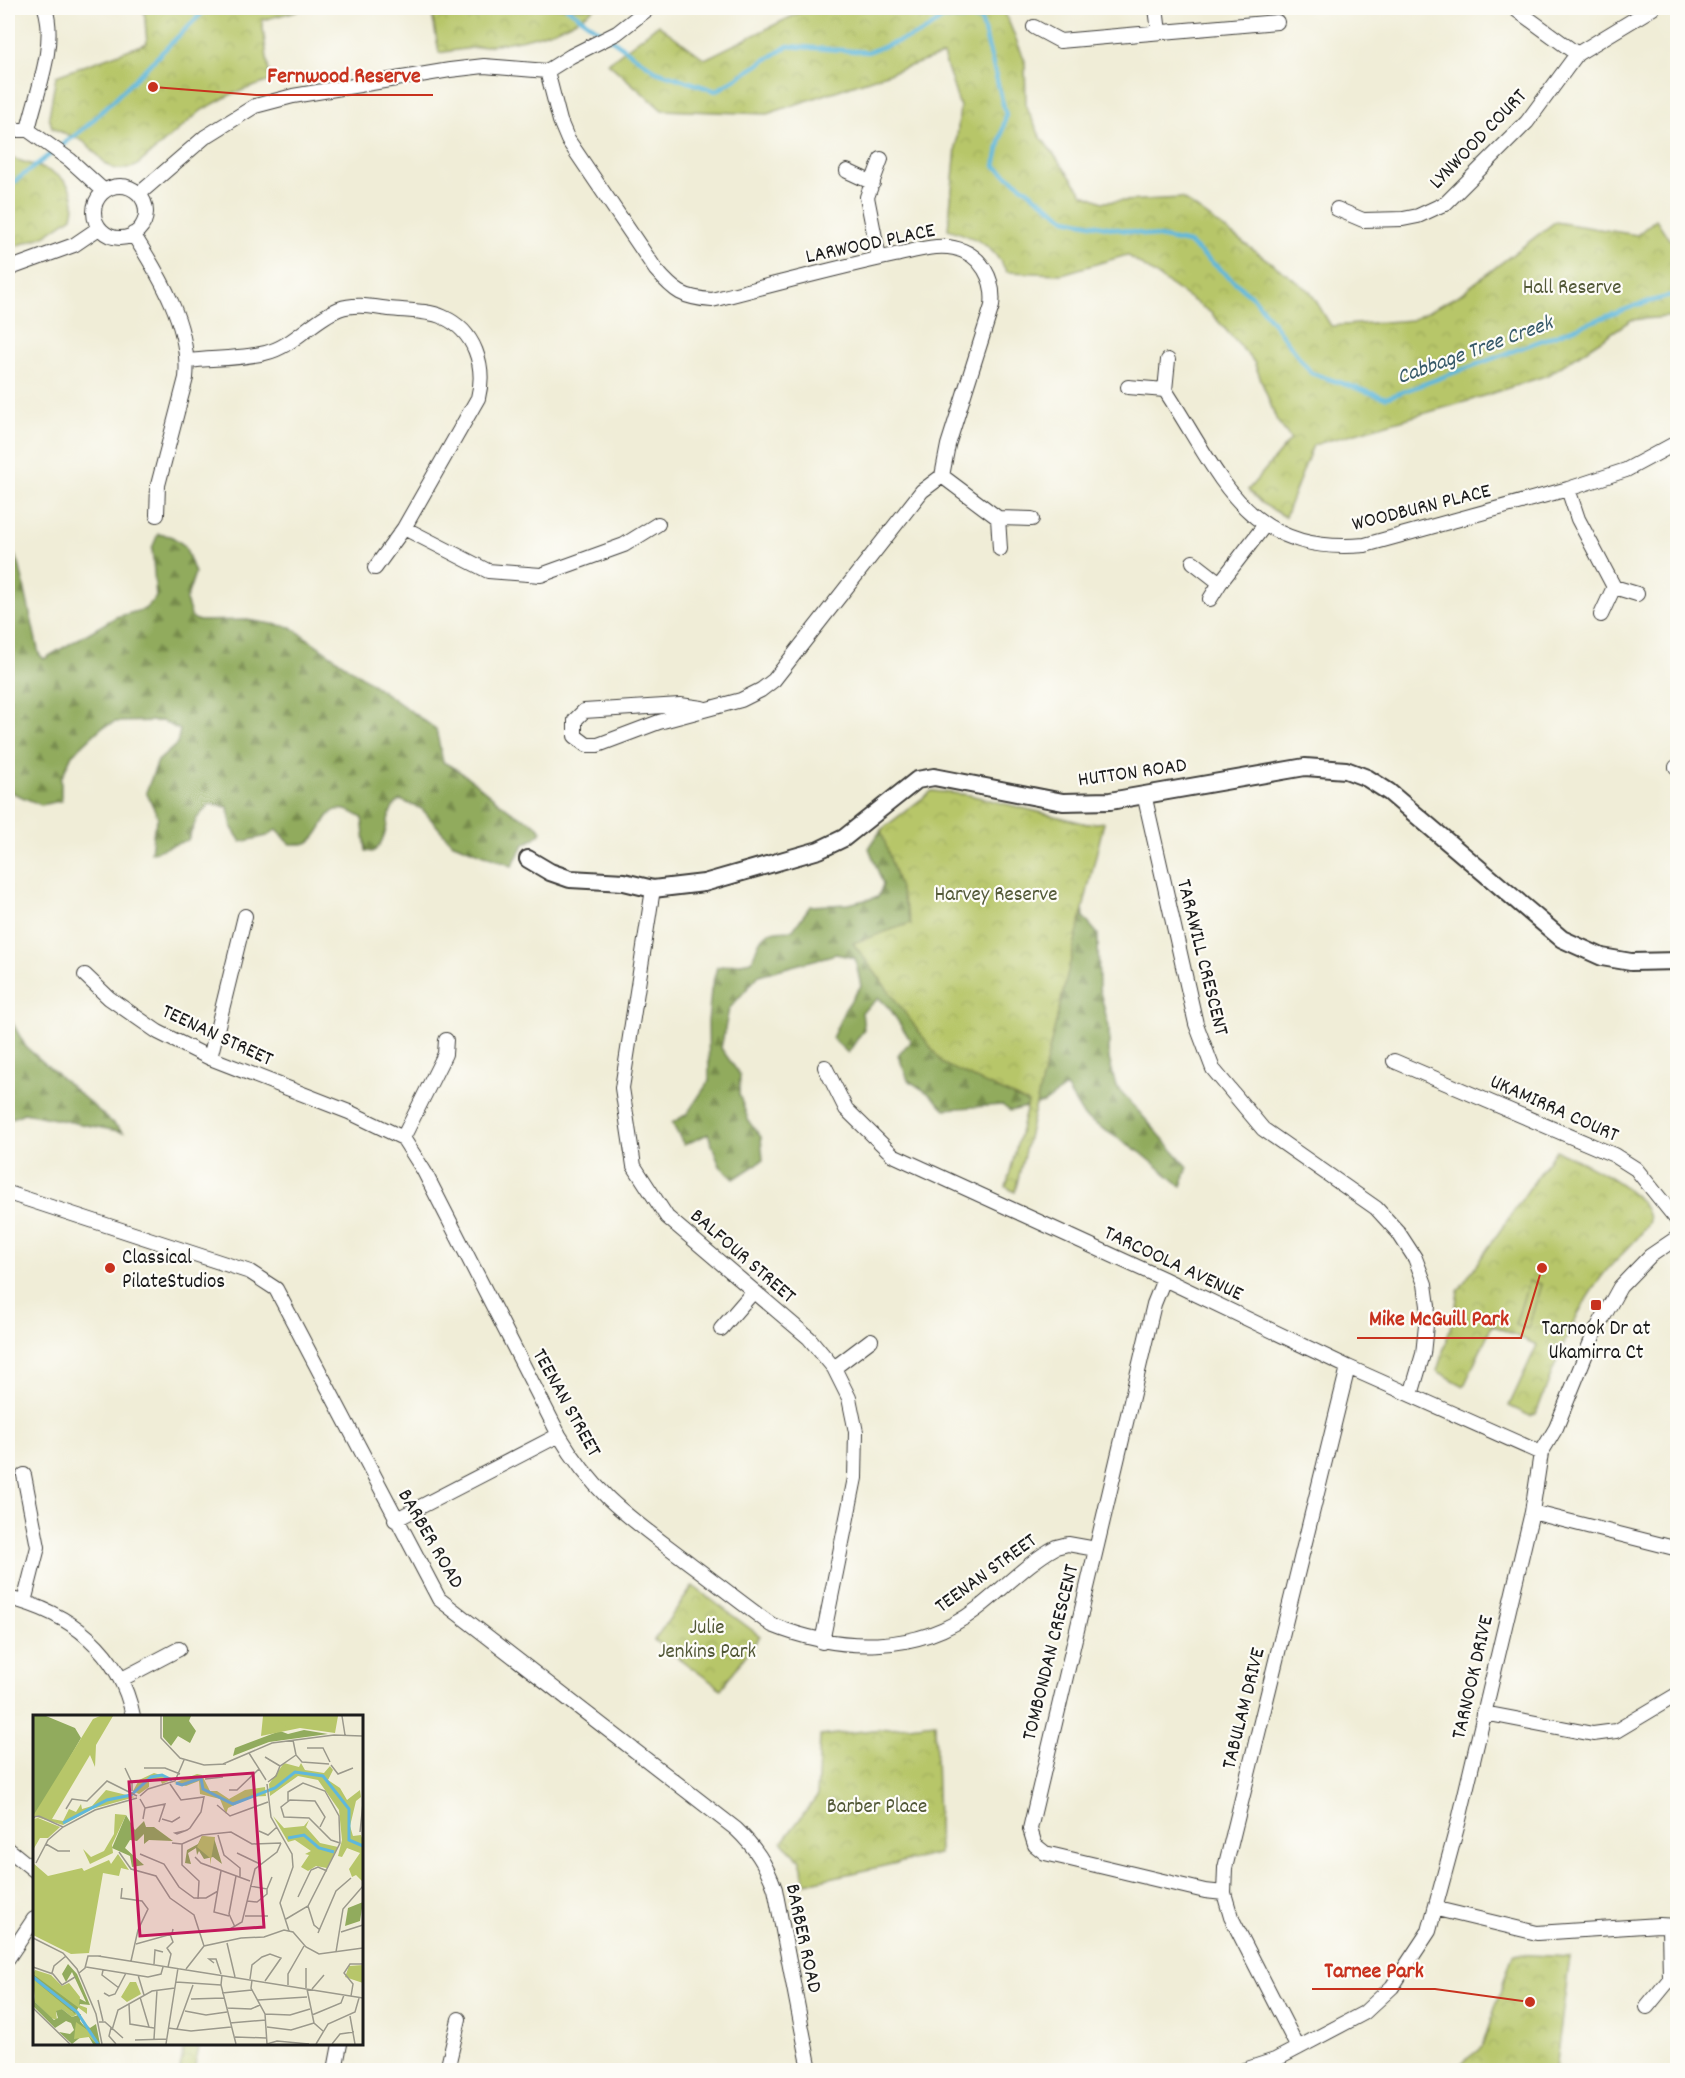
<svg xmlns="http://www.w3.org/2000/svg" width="1685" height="2078" font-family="Dekko,sans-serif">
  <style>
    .forest { fill: url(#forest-firs); stroke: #56643c; stroke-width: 1.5 }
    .park { fill: url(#park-crowns); stroke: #6a7142; stroke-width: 1.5 }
    .pitch { fill: #b7c669; stroke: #6a7142; stroke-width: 1.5 }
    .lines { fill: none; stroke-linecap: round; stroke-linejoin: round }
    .stream { stroke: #5fb8dc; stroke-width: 4.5 }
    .minor-casing { stroke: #3c3b38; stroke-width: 16 }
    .tertiary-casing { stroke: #3c3b38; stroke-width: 20 }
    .minor { stroke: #fff; stroke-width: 14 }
    .tertiary { stroke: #fff; stroke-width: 16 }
    .poi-dot { fill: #c8321e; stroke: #fdfcf7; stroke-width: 2 }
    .labels { text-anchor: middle; stroke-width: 4.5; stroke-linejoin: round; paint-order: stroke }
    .street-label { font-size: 21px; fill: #1c1c1c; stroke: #fdfcf7 }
    .park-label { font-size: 21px; fill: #525837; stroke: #fdfcf7 }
    .poi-label { font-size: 21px; fill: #1c1c1c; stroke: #fdfcf7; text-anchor: start }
    .water-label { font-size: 22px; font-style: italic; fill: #375a69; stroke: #fdfcf7 }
    .inset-river { fill: none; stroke: #5fb8dc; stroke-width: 3 }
    .inset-road { fill: none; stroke: #9b998c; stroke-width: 1.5 }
    .view { fill: #c2185b; fill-opacity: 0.15; stroke: #c2185b; stroke-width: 3 }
    .inset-edge { fill: none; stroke: #1c1c1c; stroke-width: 3 }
    .leader { fill: none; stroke: #c8321e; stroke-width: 2 }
    .callout-dot { fill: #c8321e; stroke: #fdfcf7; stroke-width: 2 }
    .callout-label { font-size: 22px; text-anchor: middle; font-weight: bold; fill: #c8321e; stroke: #fdfcf7; stroke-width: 4.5; stroke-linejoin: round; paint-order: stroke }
  </style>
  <defs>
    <pattern id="forest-firs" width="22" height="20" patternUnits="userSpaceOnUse" patternTransform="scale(1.5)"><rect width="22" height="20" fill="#91ab5d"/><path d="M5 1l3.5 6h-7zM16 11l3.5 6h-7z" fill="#768a4c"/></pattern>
    <pattern id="park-crowns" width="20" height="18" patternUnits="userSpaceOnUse" patternTransform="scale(1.5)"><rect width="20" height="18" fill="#b7c669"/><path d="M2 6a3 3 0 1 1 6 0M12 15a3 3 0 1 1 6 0" fill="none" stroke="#9daa5a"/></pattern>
  </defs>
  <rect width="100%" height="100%" fill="#fdfcf7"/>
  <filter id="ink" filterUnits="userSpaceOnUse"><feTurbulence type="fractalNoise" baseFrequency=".0167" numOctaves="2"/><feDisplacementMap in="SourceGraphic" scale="12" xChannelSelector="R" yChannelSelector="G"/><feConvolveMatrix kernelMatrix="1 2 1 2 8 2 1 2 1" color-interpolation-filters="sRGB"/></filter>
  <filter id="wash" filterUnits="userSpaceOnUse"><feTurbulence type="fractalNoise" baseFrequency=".008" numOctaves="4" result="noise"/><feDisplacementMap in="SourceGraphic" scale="24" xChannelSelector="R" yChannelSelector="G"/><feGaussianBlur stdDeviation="1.35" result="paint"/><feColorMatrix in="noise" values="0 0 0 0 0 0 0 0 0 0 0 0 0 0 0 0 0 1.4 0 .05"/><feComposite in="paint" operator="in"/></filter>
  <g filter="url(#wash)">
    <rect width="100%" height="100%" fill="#f0edd7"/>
    <path class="forest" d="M158,534L171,536L185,546L195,573L186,600L192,618L199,621L247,620L291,627L436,729L443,762C469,774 487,795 511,811C522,819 533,820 542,831L534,839L524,844L512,866L451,842L422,809L400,800C381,815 393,835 373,852L366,851L362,818C323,792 328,832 309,842C304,845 296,844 290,844L277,829L267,836L241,842L232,828L228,807L210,804L197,818L188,840L151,853L154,828L158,817L146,792L158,761L177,744L180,730L162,721L115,722L101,728L72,755L61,779V801L41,805L8,791V544L19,563L39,654L44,659L116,617L145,609L156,597L152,548Z
      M932,791L969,795L1087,824L1082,895L1084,918L1098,934L1099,988L1109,1027V1059L1116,1086L1188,1167L1181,1186L1140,1152L1084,1117L1066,1087L1044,1103L1010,1111L1002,1105L945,1109L928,1093L908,1080L898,1055L911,1041L890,1009L879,998L862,1012L864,1029L848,1053L832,1038L845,1009L861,986L855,958L836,954L759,975L729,1009L721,1048L740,1075L739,1094L749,1122L761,1137L763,1160L734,1179L720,1166L708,1134L684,1145L672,1123L687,1114L709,1081L708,1022L711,990L717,967L752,961C762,932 762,931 793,930L810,906L848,904L878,897L883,884L869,848L881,830Z
      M8,1015L26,1047L123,1132L24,1113L8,1120Z"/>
    <path class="park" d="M144,8H308L262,20L270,81L232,94L202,110L136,166C106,178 104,157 84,142C75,136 62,133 52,128L49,116L56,76L147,43Z
      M431,8H595C551,42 493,44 439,53Z
      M809,8H1003L1025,61L1026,106L1040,136L1083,194L1103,202L1182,198L1310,291L1331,326L1412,320L1459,295L1555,222L1637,235L1656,219L1669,239L1677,241V316L1631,320L1548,375L1468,401L1313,445L1285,517L1261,503L1248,490L1291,439L1277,421L1254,362L1211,313L1127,255L1062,274L1007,272C991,243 978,239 948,229L960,107L943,55L767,114L662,110L608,63L658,25L705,59Z
      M8,157C39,168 84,173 72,217L44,236L8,249Z
      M932,791L969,795L1087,824L1104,822L1015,1192L1006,1187L1028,1103L943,1064L853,943L911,923L881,830Z
      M1556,1150C1580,1161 1646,1189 1649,1219C1650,1229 1615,1260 1606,1271C1574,1309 1554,1368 1536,1414L1530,1416L1509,1406L1537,1345L1492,1325L1464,1386L1437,1371L1455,1312L1458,1291Z
      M693,1586L760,1636L721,1689L654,1640Z
      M935,1723L939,1854L806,1883L800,1860L782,1842L817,1797L820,1736Z
      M1513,1954L1570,1957L1555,2070H1453L1482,2047Z
      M184,2044H200L194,2070H180Z"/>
    <path class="pitch" d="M1529,1281L1541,1284L1528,1329L1515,1325Z"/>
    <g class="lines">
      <path class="stream" d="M567,8L656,71L716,91L788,46L868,52L922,33L943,18L981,19L1006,115L995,166L1066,219L1189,243L1255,299L1311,373L1386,398L1640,304L1678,294
        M8,184L14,182L86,127L207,8"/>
    </g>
  </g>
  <g filter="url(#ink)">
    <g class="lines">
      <defs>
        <path id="minor" d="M1156,8L1159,32
          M1514,8L1577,54
          M1034,27L1060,41L1277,22
          M547,71L560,121L568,140L656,270C675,292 683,298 712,300C773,285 834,268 895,255C914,251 935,244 954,248C982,254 995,280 992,306L948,445L942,476L922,491L774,680L761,690L741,700L659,722L598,745H587L575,736V720L584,711L680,705L702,708
          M8,130H28L70,160L104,191
          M28,130C36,93 57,45 45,8
          M847,171L873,183
          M94 212a26 26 0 1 1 52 0a26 26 0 1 1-52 0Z
          M139,194L205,137L255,106L293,96L450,70L484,66L547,71L571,56L617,33L649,8
          M1337,209L1363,220L1403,219L1418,216L1446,203L1527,122L1577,54L1653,8
          M133,234C160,276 191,327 186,378L158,485L157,515
          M879,258L867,197L881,159
          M8,269L74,245L99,228
          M188,361C213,358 240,359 265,353C293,347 313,319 339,309C355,303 373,307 389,309C407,311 427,310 443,317C475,331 486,366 478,398L404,528L375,568
          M1128,387L1165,390L1168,360
          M1165,390C1221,475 1245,556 1365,545L1568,489L1626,470L1678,442
          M942,476L998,518L1000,549
          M1568,489L1578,519L1614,587
          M998,518L1032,519
          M404,528L488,571L541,575L624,545L658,524
          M1193,562L1220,583L1210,599
          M1220,583L1264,526
          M1601,615L1614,587L1637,594
          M1676,767L1678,768
          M1144,794L1196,1024L1213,1069L1263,1129L1376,1208L1398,1232L1415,1258L1425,1284L1428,1306L1423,1354L1411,1395
          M653,889L622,1088L634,1166L667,1217L809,1338L834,1368L849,1398L856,1432L855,1478L822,1642
          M85,975L109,998L158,1032L210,1058L349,1112L403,1138L424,1171L559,1435C597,1499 635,1521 692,1565C719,1585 745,1606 772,1625C839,1652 917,1655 977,1609C1003,1589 1027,1563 1056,1547L1068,1544L1096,1549
          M210,1058L245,916
          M1394,1061L1614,1155L1636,1169L1678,1221
          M825,1067L846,1109L893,1155L1164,1279L1348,1367L1541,1453
          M403,1138L445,1054L446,1040
          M8,1193L250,1272L276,1289L439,1599L736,1829C755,1847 766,1864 775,1889L810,2070
          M1164,1279L1154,1304L1030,1829L1035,1845L1045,1853L1205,1891L1224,1893
          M721,1329L753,1292
          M834,1368L871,1340
          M24,1475L38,1547L24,1602
          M1532,1512L1678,1549
          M395,1520L559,1435
          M8,1598C70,1612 120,1652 133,1716
          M122,1679L179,1649
          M1484,1713L1593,1734L1616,1731L1678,1694
          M8,1849L34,1870
          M1437,1909L1537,1933L1659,1925L1678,1926
          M8,1958L34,1919
          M1647,2007L1670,1979L1669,1926
          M1298,2048L1231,1917L1224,1893L1225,1868L1348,1367
          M335,2070L340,2044
          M447,2070L459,2019
          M1244,2070L1275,2060L1364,2013L1392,1987L1429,1931L1459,1820L1532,1512L1541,1453L1556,1428L1594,1334L1620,1287L1650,1256L1678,1237"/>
        <path id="tertiary" d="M528,859L550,872L570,879L624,882L653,889L704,883L819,850L844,838L917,780L934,777L1063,802L1110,801L1305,767L1346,770L1367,778L1389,792L1562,939L1602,957L1631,962L1678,961"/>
      </defs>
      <use href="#minor" class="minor-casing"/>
      <use href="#tertiary" class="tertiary-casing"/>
      <use href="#minor" class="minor"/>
      <use href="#tertiary" class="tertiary"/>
    </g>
  </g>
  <g class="poi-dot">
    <circle cx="110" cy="1268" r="6"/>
    <rect x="1590" y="1299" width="12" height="12" rx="3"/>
  </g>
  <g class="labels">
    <g class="street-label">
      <text transform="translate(1477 138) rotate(-46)" y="7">LYNWOOD COURT</text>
      <text transform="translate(870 242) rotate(-12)" y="7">LARWOOD PLACE</text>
      <text transform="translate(1421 506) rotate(-14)" y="7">WOODBURN PLACE</text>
      <text transform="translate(1132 771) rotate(-8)" y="7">HUTTON ROAD</text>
      <text transform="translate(1204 957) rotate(76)" y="7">TARAWILL CRESCENT</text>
      <text transform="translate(218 1034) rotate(25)" y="7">TEENAN STREET</text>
      <text transform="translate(1555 1107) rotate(24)" y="7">UKAMIRRA COURT</text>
      <text transform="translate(744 1255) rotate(41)" y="7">BALFOUR STREET</text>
      <text transform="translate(1174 1262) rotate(25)" y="7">TARCOOLA AVENUE</text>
      <text transform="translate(568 1402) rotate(61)" y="7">TEENAN STREET</text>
      <text transform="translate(432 1538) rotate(60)" y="7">BARBER ROAD</text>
      <text transform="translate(985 1572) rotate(-36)" y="7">TEENAN STREET</text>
      <text transform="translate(1049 1652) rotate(-76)" y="7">TOMBONDAN CRESCENT</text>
      <text transform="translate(1471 1677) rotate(-77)" y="7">TARNOOK DRIVE</text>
      <text transform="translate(1242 1708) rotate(-76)" y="7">TABULAM DRIVE</text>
      <text transform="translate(805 1938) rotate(78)" y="7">BARBER ROAD</text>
    </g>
    <g class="park-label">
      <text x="1572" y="293">Hall Reserve</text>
      <text x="996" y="900">Harvey Reserve</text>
      <text x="707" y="1633">Julie<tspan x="707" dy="24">Jenkins Park</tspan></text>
      <text x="877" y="1812">Barber Place</text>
    </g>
    <g class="poi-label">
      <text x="122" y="1263">Classical<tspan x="122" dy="24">PilateStudios</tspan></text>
      <text x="1596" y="1334" text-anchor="middle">Tarnook Dr at<tspan x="1596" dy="24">Ukamirra Ct</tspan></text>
    </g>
    <g class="water-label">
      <text transform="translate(1474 348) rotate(-20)" y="8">Cabbage Tree Creek</text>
    </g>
  </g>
  <g transform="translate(33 1715)">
    <rect width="330" height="330" fill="#f0edd7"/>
    <path d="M82,99L93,100L79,130L80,138L57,149L50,134L58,142L71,136L81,119ZM0,264L37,292L39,297L47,298L39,302L29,294L23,297L24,305L18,303L2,287Z" fill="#b7c669"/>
    <path d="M0,1H13L42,13L48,23L0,106ZM130,1H158L156,6L163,16L157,28L145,21L138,31L130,22ZM271,15L295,19L236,27L200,41L202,33L215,28L247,16L255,19ZM93,100L102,115L111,106L113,112H121L140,126L116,125L111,129V119L104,126L97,125L92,133L111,150L99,152L97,141L79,133ZM169,121L181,123L189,149L180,142L171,144L166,136L164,140L163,133L155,138L158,149L152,148L154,135L165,129ZM330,187L327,206L312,211L315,193ZM35,249L44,259L57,290L47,289L42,299L0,264V259L53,287L39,257L33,267L29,259ZM0,275L2,287L21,305L25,303L23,296L29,294L39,302L48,299L47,306L52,312L49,306L57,313L63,309L67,329H60L56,322L49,321L39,329L26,317L37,319L41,315L38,308L33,306L22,313L0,291Z" fill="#91ab5d"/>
    <path d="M67,1H80L63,30L62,52L57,40L19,104L30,106L36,94L43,97L48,89L49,94L59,91L73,75L102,82L59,94L30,110L0,101L60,4ZM230,1H305L302,18L267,13L228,21ZM251,48L266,52L268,48L272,55L291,58L297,51L300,55L295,65L307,73L314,85L327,75L328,82L323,86L317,111L320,121L328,120L330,126V167L323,160L319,162L316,154L327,138L314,133L309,142L305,141L309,125L306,95L285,65L265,61L237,81L236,69ZM121,58L140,64L129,69L127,64L116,67V72L106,79L100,76L106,65ZM164,59L169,60L177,76H184L196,84L212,75L232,72L233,81L218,82L195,93L193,99L187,84L167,79L166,66L153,71L141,68ZM240,101L251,113L271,111L276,105L273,112L287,128L305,132L294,153L283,151L275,156L268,152L276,140L272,139L278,136L262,125L255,127ZM5,103L27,112L15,123H7L0,135V104ZM169,121L182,122L177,150V143L164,132ZM85,139L96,155L88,153L86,161L70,158L56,238L38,239L0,220V148L15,161L49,153L51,156L76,145L78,149ZM330,250V268L312,262L316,251ZM2,255L18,260L29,271L36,268L47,282L46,290L54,293V299L0,259ZM97,267H103L108,279L94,287L88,282ZM43,307L56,316L64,329L56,322L41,324Z" fill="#b7c669"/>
    <path d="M244,1H267L268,2L256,14L242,3Z" fill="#b7c669"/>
    <path class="inset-river" d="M143,68L149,70L168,63L170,74L200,89L242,73L262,57L290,61L316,94V125L330,131M30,108L74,85L98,80L118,62L129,60L139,65M255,123L271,120L286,133L301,137M0,262L44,297L65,329"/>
    <path class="inset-road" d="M128,1V23L147,43L171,50L193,49M309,1L312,20M260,25L263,40L269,47L296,49M274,33H290L297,47M216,38L233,65M232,42L247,51L263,40M190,49L239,28L301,20L329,21M298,50L305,59L320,53M92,53L99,68V76M111,53H132L147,59M172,64L190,62M235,67L243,61L247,51M137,69L148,85L171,82L168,97L157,113L154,115L144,119L142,118L151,116M234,69L238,102L259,139L260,152L247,188L256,216M196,75H204L226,54M107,81L115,74L142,66L151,45M107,84L112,93L110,104M184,90L197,101L235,87M112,93L132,89L126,107M33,94L39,84L54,86L74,66L104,81M0,102L6,101L30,112M129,104L139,107L147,102M287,112L292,102L282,86L257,85L248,92L251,102L276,103L298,125L307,128M226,116L235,120L244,112M327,117L330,88M185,120L191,140L207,153V163M139,128L149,129L169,120L198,117L219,129L248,128M13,129L25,136H37M149,129V150L166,166L165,184M86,137L98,154L123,161L137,183L161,200L171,231M204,138L227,149M107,139L131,149L146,172L161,183H173L185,176M162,142L168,148L217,166M3,148L15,125L30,112L62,95L104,83M188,156L181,197L196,201M217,171L234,174L239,162M89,173L88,183L109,186L115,194L105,215L98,246M265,182L278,155L285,152L294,156M214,186L224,187L234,179V174M275,191L281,210L287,215M212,201H235M253,204L275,191L307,128L306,101L292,76L270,68L255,77V86M202,212L196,199L203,161M167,217L197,214L209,207L222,154L244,137L248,128M308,217L330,210M285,218L303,176L318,163M0,223L30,238L44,254L63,299L69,329M194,228L202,262M103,229L139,219L140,214M303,237L310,194L330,171M65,241L330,283M181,248L176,244H183L188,259M121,249L122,235L130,237M0,252L20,259L29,270L42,262M53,252L115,262L128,259L130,252M135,252L138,239L134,233L140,227L137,219M153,254L171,231L208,223L231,222L251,215L260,217L273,232L286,239L330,233M70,255L69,260L86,273M19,258L21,251L33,241M46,258L52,253L55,241H68M105,260L111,280M189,260L188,270L203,329M217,264L219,250L229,242L237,239L248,243L232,266M219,265L218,273L232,299L234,329M143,267L188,270M255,270V259L271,231M273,273V253M274,274L281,308L290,316M279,274L291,260M71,278L76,281L82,279L93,258M189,278L219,275M318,281L320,269L311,258L317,249H330M107,282L116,312M158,284L191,283M65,285L70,306M225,285L274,282M96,289L97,309L121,313M0,293L37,329M193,293L218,294L227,290M152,296L173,300L194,297M232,299L257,300L277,294M279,300L308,288L311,280M317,301L322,329M66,307H72L90,323M197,308L233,305M234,312L258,315L281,308M78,313L76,321L83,329M135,313L158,316L198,312M144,314L160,270M79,315L85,295L119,276L142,273M202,322L233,323M121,324L124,275M102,325L134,324M133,329L145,253M234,329L244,326L276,329M283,329L295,309L322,297L326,283M299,329L307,319L321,317"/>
    <path class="view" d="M220,58L231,212L107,221L96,67Z"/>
    <rect width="330" height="330" class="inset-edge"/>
  </g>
  <path class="leader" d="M153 87L256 95H433M1542 1268L1521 1338H1357M1530 2002L1435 1989H1312"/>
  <g class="callout-dot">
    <circle cx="153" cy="87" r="6"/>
    <circle cx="1542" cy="1268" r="6"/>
    <circle cx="1530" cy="2002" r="6"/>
  </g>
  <g class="callout-label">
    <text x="344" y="82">Fernwood Reserve</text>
    <text x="1439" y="1325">Mike McGuill Park</text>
    <text x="1374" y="1977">Tarnee Park</text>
  </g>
  <rect width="1685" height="2078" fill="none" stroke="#fdfcf7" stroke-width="30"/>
</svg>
